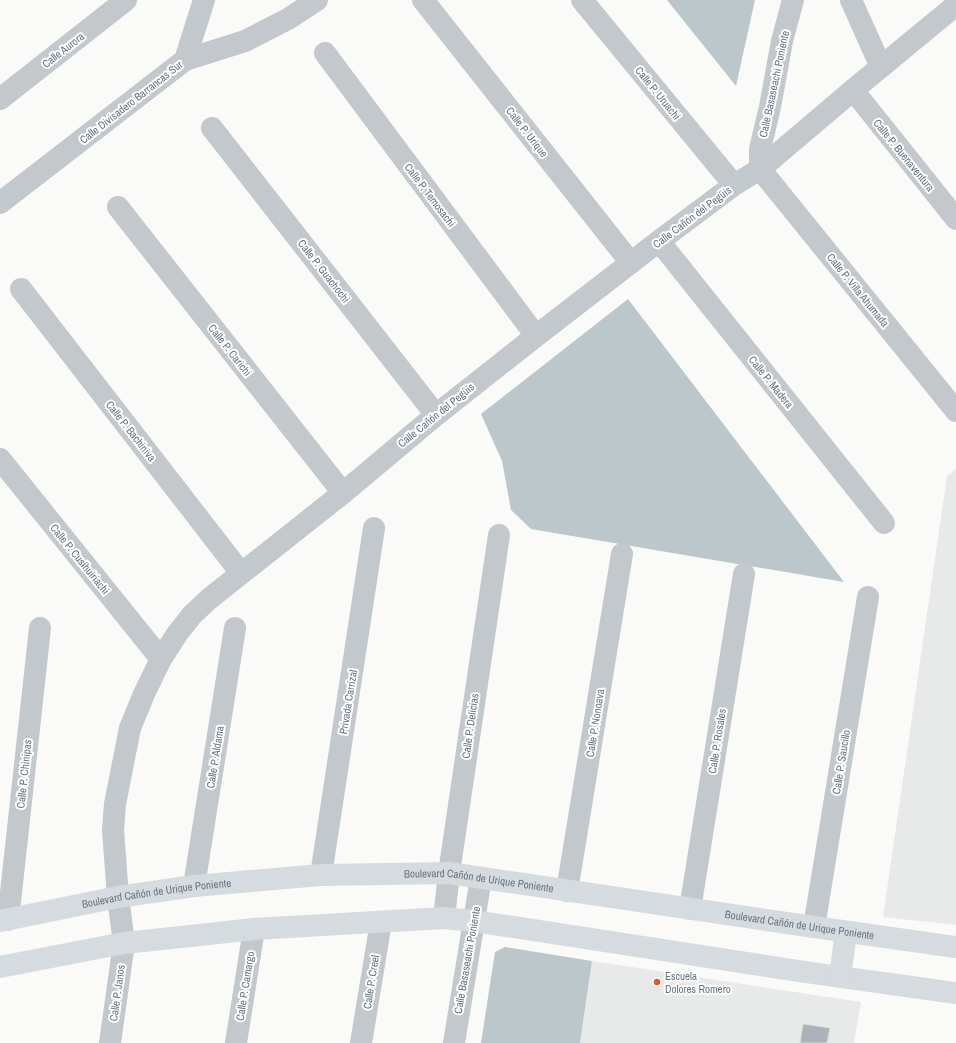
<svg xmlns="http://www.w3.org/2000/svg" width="956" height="1043" font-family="'Archivo Narrow',sans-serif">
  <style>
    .built { fill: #e8e9e9 }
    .water { fill: #bbc7cb }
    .building { fill: #aab3b9; stroke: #dcdcda }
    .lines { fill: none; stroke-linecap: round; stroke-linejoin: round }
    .minor { stroke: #c3c8cc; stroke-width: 22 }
    .major { stroke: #d6dbdf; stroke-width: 22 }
    .poi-dot { fill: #e4572e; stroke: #fff; stroke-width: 1.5 }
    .labels { text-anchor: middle; stroke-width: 4; stroke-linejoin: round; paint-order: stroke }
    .street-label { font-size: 11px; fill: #657683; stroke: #fff }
    .poi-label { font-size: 11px; fill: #657683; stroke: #fff; text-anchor: start }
  </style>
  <rect width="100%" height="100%" fill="#fafaf8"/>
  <path class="built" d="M956,469V925L883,917L947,476Z
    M592,961L861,1002L854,1043H580Z"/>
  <path class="water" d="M667,0H755L736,86Z
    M628,299L844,582L531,529L511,510L502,461L481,414Z
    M505,947L592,961L580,1043H481L495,952Z"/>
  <path class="building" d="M803,1024L830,1028L827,1043H800Z"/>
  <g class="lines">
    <path class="minor" d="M423,0L631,263
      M582,0L734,185
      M793,0L782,41L770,107L760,149V169L956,411
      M851,0L881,67
      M325,53L536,336
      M185,60L204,0
      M853,90L956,219
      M0,99L126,0
      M212,128L436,415
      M0,203L185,60L245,41L288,19L317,0
      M118,207L343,493
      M659,241L884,523
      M21,289L241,573
      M0,459L161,659
      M321,875L374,528
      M194,886L235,628
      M567,891L622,554
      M690,909L744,574
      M444,918L449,873L499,535
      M8,920L40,628
      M814,927L868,597
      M110,1043L124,943L118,897L113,830L115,804L130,728L144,694L161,659L177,634L192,615L209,599L343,493L436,415L536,336L659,241L734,185L760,169L853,90L956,5
      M236,1043L254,929
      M361,1043L381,922
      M454,1043L481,878"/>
    <g class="major">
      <path id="s1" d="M0,921L118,897L194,886L321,875L449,873L814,927L956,947"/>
      <path d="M0,967L124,943L200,935L254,929L444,918L474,921L812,973L956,993"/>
      <path d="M840,977L846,932"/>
    </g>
  </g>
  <circle class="poi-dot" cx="657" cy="982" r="4"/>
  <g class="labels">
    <g class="street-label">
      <text transform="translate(63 50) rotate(-38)" y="4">Calle Aurora</text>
      <text transform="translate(774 84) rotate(-78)" y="4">Calle Basaseachi Poniente</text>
      <text transform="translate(658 93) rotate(51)" y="4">Calle P. Uruachi</text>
      <text transform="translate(131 102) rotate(-38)" y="4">Calle Divisadero Barrancas Sur</text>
      <text transform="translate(527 132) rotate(52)" y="4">Calle P. Urique</text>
      <text transform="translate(904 155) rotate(51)" y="4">Calle P. Buenaventura</text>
      <text transform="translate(430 195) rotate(53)" y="4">Calle P. Temosachi</text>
      <text transform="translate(692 217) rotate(-37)" y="4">Calle Cañón del Pegüis</text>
      <text transform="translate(324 271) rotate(52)" y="4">Calle P. Guachochi</text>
      <text transform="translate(858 290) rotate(51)" y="4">Calle P. Villa Ahumada</text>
      <text transform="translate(230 350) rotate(52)" y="4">Calle P. Carichi</text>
      <text transform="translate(771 382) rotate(51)" y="4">Calle P. Madera</text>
      <text transform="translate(436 415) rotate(-39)" y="4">Calle Cañón del Pegüis</text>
      <text transform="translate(131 431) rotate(52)" y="4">Calle P. Bachiniva</text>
      <text transform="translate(80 559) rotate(51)" y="4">Calle P. Cusihuiriachi</text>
      <text transform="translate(348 702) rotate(-81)" y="4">Privada Carrizal</text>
      <text transform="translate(595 723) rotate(-81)" y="4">Calle P. Nonoava</text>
      <text transform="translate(470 726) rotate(-82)" y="4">Calle P. Delicias</text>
      <text transform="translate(717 741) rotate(-81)" y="4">Calle P. Rosales</text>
      <text transform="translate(215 757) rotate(-81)" y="4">Calle P. Aldama</text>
      <text transform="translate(841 762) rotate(-81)" y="4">Calle P. Saucillo</text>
      <text transform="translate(24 774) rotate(-84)" y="4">Calle P. Chinipas</text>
      <text dy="4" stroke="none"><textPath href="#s1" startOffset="483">Boulevard Cañón de Urique Poniente</textPath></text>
      <text dy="4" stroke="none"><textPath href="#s1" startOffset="159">Boulevard Cañón de Urique Poniente</textPath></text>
      <text dy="4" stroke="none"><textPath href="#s1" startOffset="807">Boulevard Cañón de Urique Poniente</textPath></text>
      <text transform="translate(467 960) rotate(-80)" y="4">Calle Basaseachi Poniente</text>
      <text transform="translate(371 982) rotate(-81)" y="4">Calle P. Creel</text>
      <text transform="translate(245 986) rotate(-81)" y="4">Calle P. Camargo</text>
      <text transform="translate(117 993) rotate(-82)" y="4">Calle P. Janos</text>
    </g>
    <g class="poi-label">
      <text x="665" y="980">Escuela<tspan x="665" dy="13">Dolores Romero</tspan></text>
    </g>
  </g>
</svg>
